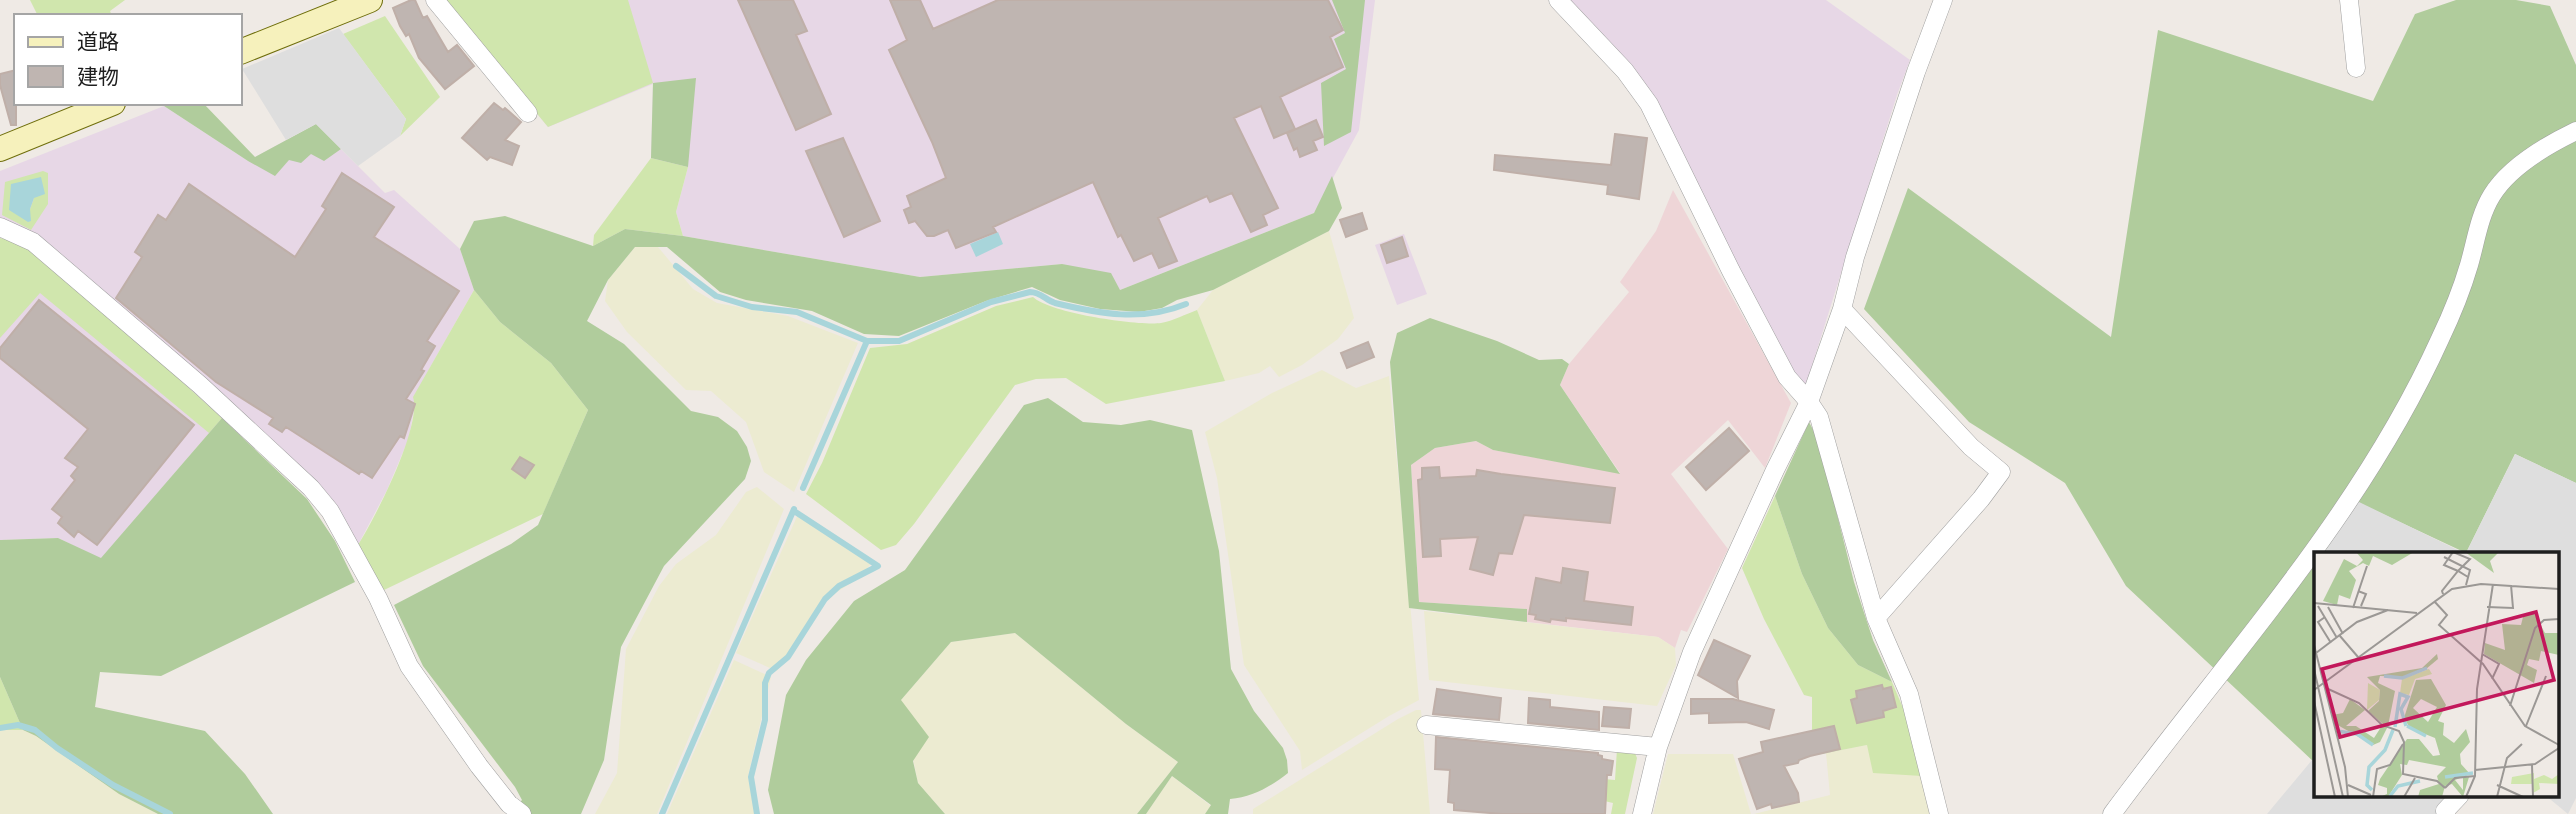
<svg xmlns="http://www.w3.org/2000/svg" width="2576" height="814" font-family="'Source Sans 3','Noto Sans JP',sans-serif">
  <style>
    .commercial { fill: #eed5d7 }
    .industrial { fill: #e7d7e6 }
    .farmland { fill: #ecebd1 }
    .grass { fill: #d0e6ad; fill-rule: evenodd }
    .forest { fill: #b0cc9c }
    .parking { fill: #dedede }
    .water { fill: #a8d5da }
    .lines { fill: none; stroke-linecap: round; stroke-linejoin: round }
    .stream { stroke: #a8d5da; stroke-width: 6 }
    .building { fill: #bfb5b1; stroke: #bfafa8; stroke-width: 2 }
    .street-casing { stroke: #9f9f9f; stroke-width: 19 }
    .secondary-casing { stroke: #6f6e0b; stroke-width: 26 }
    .street { stroke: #fff; stroke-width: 18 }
    .secondary { stroke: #f6f1bc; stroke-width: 24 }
    .inset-river { fill: none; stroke: #a8d5da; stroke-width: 3.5 }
    .inset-road { fill: none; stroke: #9b9895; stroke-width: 2 }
    .view { fill: #c2185b; fill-opacity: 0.15; stroke: #c2185b; stroke-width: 3.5 }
    .inset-edge { fill: none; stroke: #1e1e1e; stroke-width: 3.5 }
  </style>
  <rect width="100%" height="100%" fill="#efeae5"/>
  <path class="commercial" d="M1673,190L1791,403L1765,468L1728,420L1671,474L1728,549L1687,632L1681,630L1675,648L1658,637L1527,622V609L1419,602L1411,465L1435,448L1476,441L1493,450L1620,473L1560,385L1569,364L1629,292L1620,282L1656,231Z"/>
  <path class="industrial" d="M443,0H1375L1359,130L1314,213L1120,290L1062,264L920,277L683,236L676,212L688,167L651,158L653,84L548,127Z
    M1567,0H1826L1910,60L1897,95L1805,388L1784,358L1660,111Z
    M164,106L248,161L316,124L385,193L394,190L460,249L474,290L428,371L415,403L409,438L387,490L358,545L305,472L219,391L0,218V171Z
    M1404,234L1427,294L1397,305L1375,245Z
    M0,238L222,418L101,559L58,538L0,540Z"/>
  <path class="farmland" d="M1329,231L1354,318L1338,339L1302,365L1279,377L1270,366L1259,373L1225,381L1197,310L1213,290Z
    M635,247H658L693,289L717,303L788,316L858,343L794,492L764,472L746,422L711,391L686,390L627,332L605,301L608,280Z
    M1322,370L1356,388L1389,376L1419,700L1389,716L1302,770L1300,751L1244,665L1217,478L1205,432L1272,393Z
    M757,487L784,509L657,814H595L617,773L626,649L659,586L676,564L716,535L746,492Z
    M799,512L872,562L862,576L837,592L813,613L777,671L736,653Z
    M1424,611L1658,637L1675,648L1676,665L1657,706L1429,680Z
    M1015,633L1126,724L1178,762L1137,814H945L918,783L901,700L951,642Z
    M734,660L771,677L748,776L756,814H667Z
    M1416,710H1421L1430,814H1253V809L1398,719Z
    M2,729L23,730L36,736L119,794L158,814H0V730Z
    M1867,745L1922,776L1931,814H1754L1830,795L1826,753Z
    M1668,754H1733L1751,814H1653Z
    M1172,776L1211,806L1205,814H1146Z"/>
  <path class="grass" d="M30,0H125L110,11L112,16H38Z
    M443,0H628L653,83L548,127Z
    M385,16L440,97L400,136L406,119L343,34Z
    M651,158L688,167L676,212L683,236L625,229L593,246L594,235Z
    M43,171L48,173V204L31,230L2,215L5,182ZM11,184L34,198L30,209V220Z
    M0,238L15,241L24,246L147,350L222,418L209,433L40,293L0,338Z
    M474,290L500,322L551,363L588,410L543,514L384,590L358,545C375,518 422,427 413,397Z
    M1033,297C1050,313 1137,326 1161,323C1173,321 1186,314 1197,310L1225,381L1106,404L1066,378L1036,379L1015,385L914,524L896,545L881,550L806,494L822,463L870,348L907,344L996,306Z
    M1775,496L1802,574L1828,628L1858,665L1892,682L1912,729L1922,776L1873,773L1867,745L1816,755L1812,730V697L1804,695L1764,619L1742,568ZM1881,685L1883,689L1891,687L1896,707L1883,711L1851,700L1857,698L1856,691ZM1834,726L1839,748L1814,731Z
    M0,677L23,730H0Z
    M1617,749L1634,751L1637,758L1625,814H1611L1613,803L1600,800L1531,814L1580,777L1615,780Z"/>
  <path class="forest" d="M1332,0H1365L1351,132L1324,146L1321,83L1346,69L1334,39L1345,33Z
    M2456,0H2516L2550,6L2576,65V483L2515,454L2466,553L2357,502L2324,553H2315V763L2126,586L2065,483L1969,422L1864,309L1908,188L2111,337L2158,30L2373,101L2415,14Z
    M696,78L688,167L651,158L653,83Z
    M176,103H203L255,157L316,124L341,149L324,161L311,154L301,163L289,160L275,176L248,161L164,106Z
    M1332,176L1342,208L1329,231L1213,290L1177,300L1162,308L1139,312L1100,309L1060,300L1032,287L986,301L899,336L864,334L812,311L746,300L720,292L667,247H635L608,280L587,321L624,344L691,411L718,417L737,431L747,447L751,461L745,479L664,566L621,647L604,760L581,814H509L522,800L515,787L423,666L394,605L511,544L538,525L588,410L551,363L500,322L474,290L460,249L474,221L505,216L593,246L625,229L683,236L920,277L1062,264L1111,273L1120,290L1314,213Z
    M1430,318L1497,341L1539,360L1562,359L1569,364L1560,385L1620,474L1493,450L1476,441L1435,448L1411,465L1419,602L1527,609V622L1409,608L1390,362L1397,333Z
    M1048,398L1083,422L1121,425L1150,420L1192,430L1219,551L1231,669L1254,711L1283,748L1287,760L1288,773C1270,787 1253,797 1230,799L1228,814H1205L1211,805L1172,776L1146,814H1137L1178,762L1126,724L1015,633L951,642L901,700L929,737L913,761L918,783L945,814H774L768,790L786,695L806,660L854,601L905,570L1024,405Z
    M222,418L307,499L335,541L355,582L161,676L100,672L95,707L205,731L245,774L273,814H158L119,794L36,736L23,730L0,677V540L58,538L101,558Z
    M1809,422L1818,439L1854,582L1873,640L1892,682L1858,665L1828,628L1802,574L1775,496Z"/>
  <path class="parking" d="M339,28L406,119L400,136L358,166L316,124L286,140L242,69Z
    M2515,454L2576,483V798L2568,814L2545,795H2557V553H2466Z
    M2357,501L2464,553H2324Z
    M2312,760L2315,763V795H2454L2439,814H2267Z"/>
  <path class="water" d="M41,177L45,194L34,198L30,209L31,221L28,222L9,210L11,184Z
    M998,232L1003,244L976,257L970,244Z"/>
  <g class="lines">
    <path class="stream" d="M676,266L716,296L752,307L797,312L867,341H899L991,302L1030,292C1040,292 1046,300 1055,303C1100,314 1142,322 1186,304
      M803,488L867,341
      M0,728L18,725L35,730L57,748L113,785L170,814
      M662,814L794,509
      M757,814L751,777L765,720V683L769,673L788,657L825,599L839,586L878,566L794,511"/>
  </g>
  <path class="building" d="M411,0H415L423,18L427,16L448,52L457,45L474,66L445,89L419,58L409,34L406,36L400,26L393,8Z
    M738,0H793L807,31L796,35L831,114L796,130Z
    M890,0H920L933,29L998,0H1328L1343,30L1330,37L1343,67L1280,97L1295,129L1274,138L1261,106L1234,118L1278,208L1263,215L1267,225L1251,232L1232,193L1210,202L1207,196L1158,218L1177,261L1159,268L1152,253L1134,261L1121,235L1118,237L1093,182L993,227L996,232L956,248L948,230L934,236H927L915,221L909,223L904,210L911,207L907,196L946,178L932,142L889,50L907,40Z
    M16,70V125H11L0,85V74Z
    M494,103L503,110L505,108L521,122L505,140L519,146L512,165L490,157L487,160L462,138Z
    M1316,120L1323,137L1313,141L1317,150L1300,157L1297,148L1294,150L1287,133Z
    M1615,134L1647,138L1639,199L1607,194L1608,185L1494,170L1495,155L1611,165Z
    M843,138L880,221L844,237L806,151Z
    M342,173L394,207L374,237L459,291L427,341L435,346L421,370L424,371L406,399L415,404L404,438L400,436L372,478L361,471L359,474L286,427L282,432L269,424L273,418L216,382L116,298L142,257L135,252L158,215L166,220L189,184L295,257L326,209L322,206Z
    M1362,213L1367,229L1346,237L1340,220Z
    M1402,237L1408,256L1387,263L1381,245Z
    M39,300L194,425L97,545L78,531L74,537L58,523L62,517L52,509L75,480L71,476L78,467L65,458L88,429L0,358V348Z
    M1368,342L1374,357L1347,368L1341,353Z
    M1729,428L1749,451L1706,490L1686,467Z
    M520,457L534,465L525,478L512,469Z
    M1439,467L1440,478L1476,476L1477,470L1501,474L1615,488L1610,523L1524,515L1512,554L1499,553L1493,575L1470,569L1478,537L1440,539L1441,556L1423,557L1418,480L1422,479V468Z
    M1563,568L1588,572L1584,601L1633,607L1631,625L1566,618V621L1551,619L1550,622L1535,619L1536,615L1529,614L1536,578L1561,583Z
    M1714,640L1750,656L1737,681L1738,698L1698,675Z
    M1882,685L1883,689L1891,687L1896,707L1883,711L1884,717L1857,723L1851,700L1857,698L1856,691Z
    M1437,689L1501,698L1499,720L1433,714Z
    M1529,698L1550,700V707L1599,712V730L1528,723Z
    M1691,699H1733L1774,710L1769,729L1746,722L1709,723V713L1691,714Z
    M1604,707L1631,709L1629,728L1602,726Z
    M1834,726L1840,749L1810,756L1799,760L1798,763L1784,766L1798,793L1799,802L1772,808L1771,804L1757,809L1739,759L1763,752L1761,742Z
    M1436,737L1598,753V755L1602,756V759L1613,761L1611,775H1607L1605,814H1502L1454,810V803L1448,802L1450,770L1435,769Z"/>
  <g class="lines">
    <defs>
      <path id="street" d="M435,0L528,113
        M1558,0L1625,71L1649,104L1731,271L1787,377L1809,402L1819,417L1876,618L1909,694L1939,814
        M2349,0L2356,68
        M0,227L33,242L200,385L311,488L330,511L378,598L409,666L479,766L509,804L522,814
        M1842,309L1971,447L2001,472L1981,499L1876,618
        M1426,725L1658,747
        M1642,814L1658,747L1692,652L1775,470L1809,402L1842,309L1855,257L1916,72L1943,0
        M2112,814C2226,659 2360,516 2440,339C2451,316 2462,289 2469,265C2476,241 2479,216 2492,195C2510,166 2547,145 2576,131
        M2446,814L2445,811L2460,795"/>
      <path id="secondary" d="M240,52L370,0
        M0,149L113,103"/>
    </defs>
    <use href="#street" class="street-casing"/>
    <use href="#secondary" class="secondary-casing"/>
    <use href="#street" class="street"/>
    <use href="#secondary" class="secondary"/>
  </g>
  <g transform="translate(2314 552)">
    <rect width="245" height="245" fill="#efeae5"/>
    <path d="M115,117L118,122L101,127L95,143L86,141L88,127ZM54,131L66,138L65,148L53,158ZM220,221V227L230,223L238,227L245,222V232L225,231L226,237L219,241V232H197L198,225Z" fill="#d0e6ad"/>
    <path d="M42,0H100L78,13L59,4L55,14L49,11L35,19L42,28L36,47L25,43L23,53L9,49L30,7L43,14L49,8ZM151,0H185L176,9L180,21ZM220,61L231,81H245V103L227,99L225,109L215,107L213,113L223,118L220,131L170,102L171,91L191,98L188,72L207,73L209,65ZM123,102L124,107L112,117L90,125L66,124L64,131L81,139L74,174L66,190L59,193L20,171L18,163L29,161L36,147L51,158L32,174H42L60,186L69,172L54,159L65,149L66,138L53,125L108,116ZM117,127L132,153L124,169L130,171L129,183L140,191L152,177L156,190L146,202L147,212L156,222L141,228L149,238V226L155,225L149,245L138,232L131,234L128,245H104L106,238L125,232L123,224L132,215L95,208L93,213L86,212L88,223L74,245H66L73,242V236L64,233L66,227L93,187H105L119,204L126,203L121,186L96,176L90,166L102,128ZM107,147L123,155L114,170L99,156Z" fill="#b0cc9c" fill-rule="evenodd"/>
    <path class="inset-river" d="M70,124L88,126L113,116M93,174L112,184M81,175L86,142L94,145L87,157L92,174M23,179L43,182L59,193M131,225L159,221M58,238L53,233L55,215L71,198L79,178M76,244L84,234L106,229"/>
    <path class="inset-road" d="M130,5L156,18L152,33M44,39L52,42L47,54M129,42L128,39L144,19L156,7L139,0L130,13L144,19L154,25M120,49L133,63L125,73L169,112L211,174L245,193M0,51L103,61M4,54L23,86M14,55L29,82M173,55L199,56L197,33M39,56L53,14M11,65L4,70L17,91M26,84L44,105M0,93L31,215L34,245M2,101L43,70L74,58M168,102L185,112L178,127M0,117L29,245M12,136L45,151L68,173L85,179L90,190L89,222L123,229L131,236M0,138L138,37L167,32L245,37M0,149L21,245M196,154L221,76L230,68L245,67M212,174L232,124M218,213L219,245M161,218L221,212L245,196M34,233L57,243M183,233L209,245M131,236L141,226L161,224M59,245L63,217L76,213L89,192M90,245L101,226M152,245L161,224L163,137L179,32M183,245L193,206L208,192"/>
    <path class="view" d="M222,60L240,128L26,185L8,117Z"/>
    <rect width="245" height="245" class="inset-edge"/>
  </g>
  <rect x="14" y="14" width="228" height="91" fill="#ffffff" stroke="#a5a5a5" stroke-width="2"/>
  <rect x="28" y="37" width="35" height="10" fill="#f6f1bc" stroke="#a5a5a5" stroke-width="2"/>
  <text x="77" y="49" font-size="21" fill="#1e1e1e">道路</text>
  <rect x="28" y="66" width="35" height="21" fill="#bfb5b1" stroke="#a5a5a5" stroke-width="2"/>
  <text x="77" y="84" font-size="21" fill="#1e1e1e">建物</text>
</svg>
